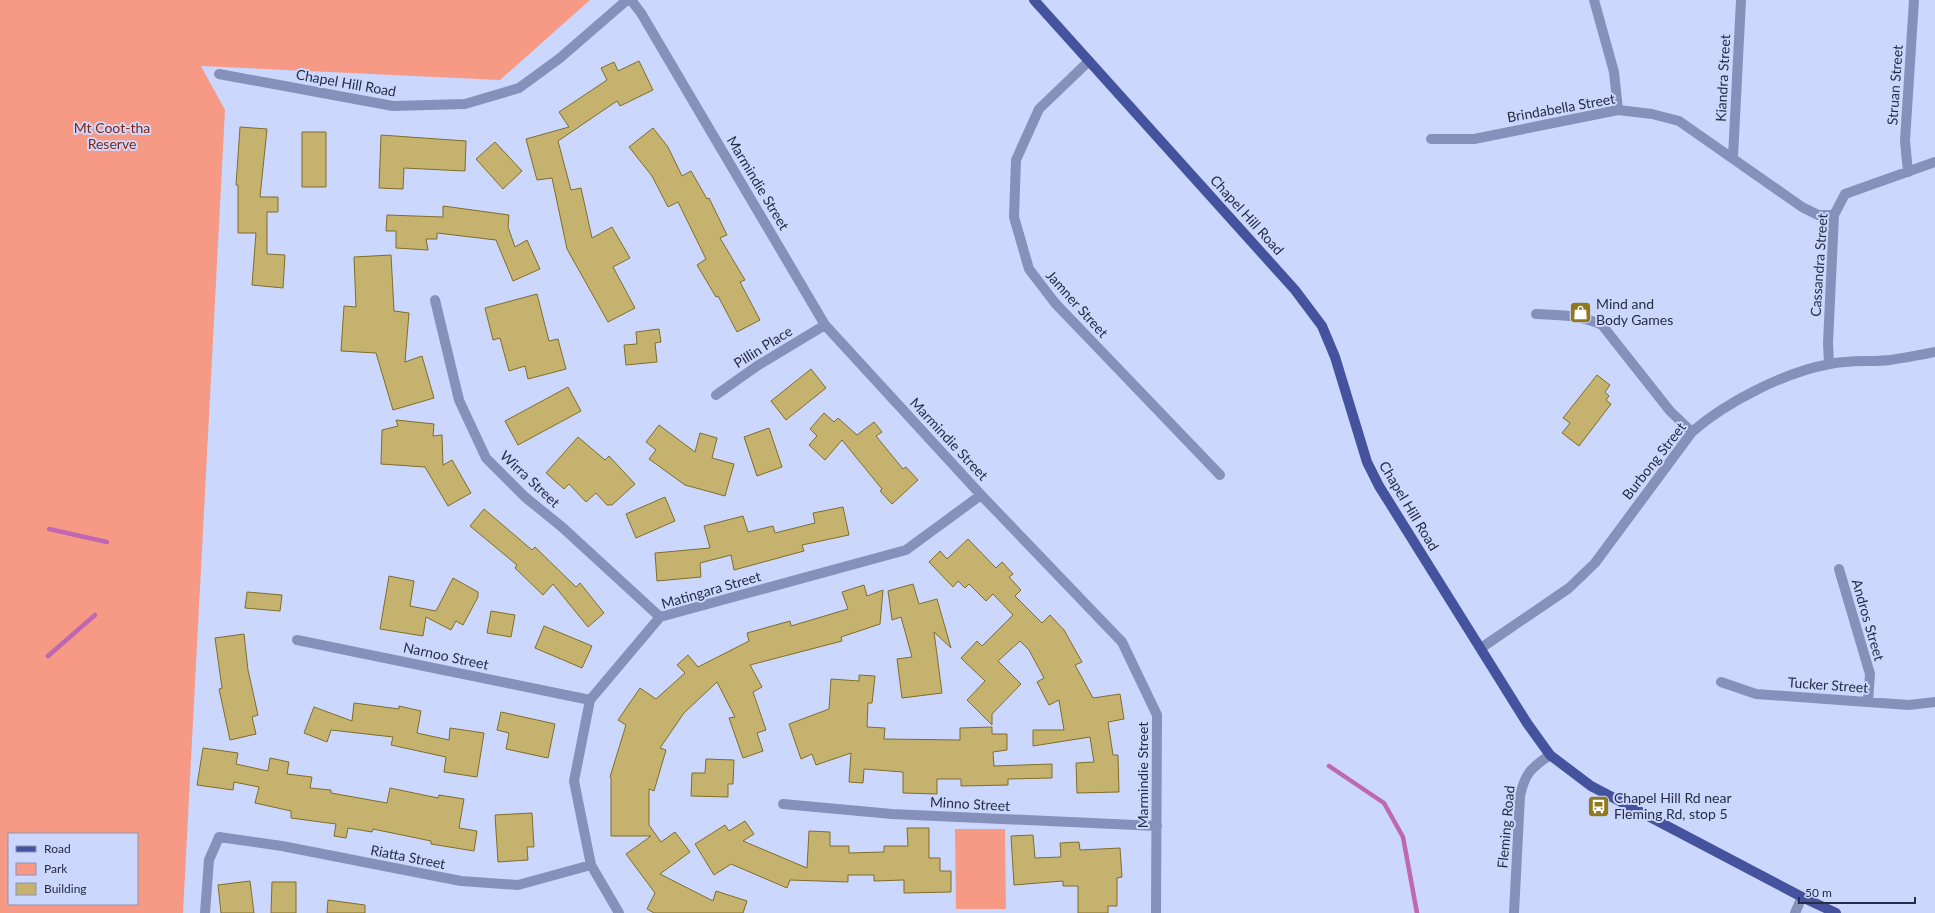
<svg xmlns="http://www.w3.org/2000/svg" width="1935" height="913" font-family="Lato,sans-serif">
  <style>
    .green { fill: #f69a86; fill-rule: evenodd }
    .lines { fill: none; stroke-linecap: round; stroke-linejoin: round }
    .stream { stroke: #bf67b1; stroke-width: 4.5 }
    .building { fill: #c6b26f; stroke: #806d29 }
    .minor { stroke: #8691bb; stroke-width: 10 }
    .major { stroke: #45529e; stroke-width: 10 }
    .labels { text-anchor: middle; stroke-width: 4; stroke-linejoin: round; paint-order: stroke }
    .street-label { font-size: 14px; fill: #272c44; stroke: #ccd7fd }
    .park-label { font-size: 14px; fill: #88230e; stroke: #ccd7fd }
    .poi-label { font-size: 14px; fill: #272c44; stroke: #ccd7fd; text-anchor: start }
  </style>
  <rect width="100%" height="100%" fill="#ccd7fd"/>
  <path class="green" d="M0,0H590L500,80L201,66L225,110L183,913H0ZM9,834H137V904H9Z
    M955,829H1005L1006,909H956Z"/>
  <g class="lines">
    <path class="stream" d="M49,529L107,542
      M48,656L95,615
      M1329,766L1384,803L1403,837L1417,913"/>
  </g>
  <path class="building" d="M639,61L653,90L620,106L617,101L558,141L571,190L581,188L592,238L612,227L630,258L613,267L635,308L608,322L567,249L552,178L537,180L526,139L569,127L559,112L607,80L601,68L614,62L618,71Z
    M240,127L267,129L260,197H278V212H267V254L285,255L283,288L252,285L256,233H238V185H236Z
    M653,128L668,147L682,176L691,171L707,199L709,198L727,235L720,238L745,280L740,282L760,320L737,332L718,296L716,297L697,265L706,259L678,202L668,207L652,176L629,147Z
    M302,132H326V187H302Z
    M381,135L466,141L465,171L404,168L403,189L379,188Z
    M495,142L522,171L503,189L476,159Z
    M443,206L509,215L508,227L515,247L527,240L540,269L513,281L496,240L437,233V239H426L428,250L396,248V231H386L387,215L443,217Z
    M391,255L394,311L409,313L405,362L422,356L434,398L393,410L376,353L341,351L344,306L356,307L354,257Z
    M537,294L549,341L558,339L566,369L528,379L525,366L509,371L500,338L493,340L485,308Z
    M659,329L661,342L655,343L657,362L626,365L624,345L637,344L636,332Z
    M811,369L826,388L786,420L771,401Z
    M1597,375L1610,385L1605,392L1609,396L1606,400L1611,404L1579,446L1562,433L1570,423L1563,418Z
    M568,387L581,411L518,445L505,421Z
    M824,413L834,422L838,418L857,435L874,422L882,432L876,436L903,469L906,467L918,480L892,504L880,491L882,489L842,440L825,460L809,445L817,436L810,429Z
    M396,420L434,424L433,436L442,435L443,465L452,460L471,493L448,506L425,467L381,464L382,430L398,426Z
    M659,425L695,452L700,433L717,438L712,458L734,464L725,496L685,485L649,459L656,450L646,442Z
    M769,428L782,467L757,476L744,437Z
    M578,437L605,460L609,456L635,484L612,505H607L596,493L586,502L569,484L564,489L546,473Z
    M665,497L675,521L636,538L626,514Z
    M843,507L849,535L802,545L804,551L734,570L731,555L700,563L701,577L657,581L655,553L710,548L704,526L743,516L748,532L773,526L775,533L815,523L813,513Z
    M484,509L532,550L535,547L576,587L580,583L604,613L588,627L553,584L543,595L515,568L517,565L470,526Z
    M968,539L996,568L1002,562L1013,574L1009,577L1021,590L1015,596L1042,623L1050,615L1064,630L1082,662L1075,665L1093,698L1120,694L1124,719L1108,722L1113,755H1118L1119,792L1077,793L1076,763L1094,762L1090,737L1033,746V730H1064L1059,700L1049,705L1037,682L1044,678L1029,650L1020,641L998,661L1021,684L992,714V725L967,700L985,681L961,658L977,641L982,646L1013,615L993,594L986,601L969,584L965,588L958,581L953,587L929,562L940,551L947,559Z
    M389,576L414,581L410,606L436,611L453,578L478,592V597L463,625L456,621L451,630L426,617L423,636L380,629Z
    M913,584L919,604L937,599L951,648L934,632L942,693L902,698L897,659L912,657L901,617L892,620L888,591Z
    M864,585L867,596L883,590L880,624L841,637L842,641L750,665L762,687L753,692L766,730L757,733L763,751L743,758L729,718L735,717L717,682L684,713L660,748L666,750L654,791L649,789V825L661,842L675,832L690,852L660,874L713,901L716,891L747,901L743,913H654L647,909L655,893L626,854L651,836H611V778L610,777L626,725L618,720L640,688L656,699L685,673L677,665L688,655L698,667L749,641L747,633L790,621L791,626L848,609L842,592Z
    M247,592L282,595L280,611L245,608Z
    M491,611L515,615L511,637L487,633Z
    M544,626L592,646L582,668L535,648Z
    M244,634L248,670L258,715L252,717L256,734L230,740L219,689L222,688L215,638Z
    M859,675L875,676L872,703H868L867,727L885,728L884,739L960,740V728L992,727V734H1007V750L993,752L994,766L1052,764V778L1008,779V785L961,786V779H937V794L903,793V772L864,769L863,783L849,782L851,753L816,765L812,754L801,759L789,724L829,709L831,679L859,681Z
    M354,703L399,709V706L421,711L417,733L449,740L450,728L484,733L477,777L444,772L446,757L391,745L393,737L331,730L327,742L304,733L314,707L352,721Z
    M501,712L555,724L548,758L506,749L509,733L497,730Z
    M203,748L238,753L236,764L268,771L270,758L289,762L287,774L312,777L310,788L331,790V793L387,803L390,788L438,798L439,795L464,799L459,828L477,831L474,851L431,844V841L373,829L372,832L348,828L346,838L334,836L336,824L291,818V811L255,803L259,787L234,782L233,790L197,785Z
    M706,759L734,760L733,784H728V797L691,796L692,773H705Z
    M532,813L534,847H527L528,860L498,862L495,815Z
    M745,821L754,834L743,841L807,868L809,831L830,832V846H849V853L884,852V846H908L907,828H929V858H940V871H951V892L904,893V880L874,881V875H848V882L790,880L787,888L731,864L714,875L695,844L725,825L729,831Z
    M1033,835L1035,858L1061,857L1060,843L1079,842L1080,850L1120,848L1122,877L1117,878V906H1108V913H1078V886H1063V881L1014,885L1011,836Z
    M250,881L254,913H221L218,885Z
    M272,882H296V913H271Z
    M328,900L365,905V913H327Z"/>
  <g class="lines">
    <path class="minor" d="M631,0L641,13L825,325L981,495L1122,642L1157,715L1156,913
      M1594,0L1614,72L1618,110
      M1089,61L1039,109L1016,160L1014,217L1029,269L1055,303L1220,475
      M219,74L393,106L465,104L519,88L560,58L627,0
      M1431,139H1474L1618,110L1652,114L1679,121L1802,207L1818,215H1834
      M1733,157L1741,0
      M1908,172L1905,141L1914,0
      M435,300L459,400L486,458L525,497L562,527L660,617
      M1536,314C1559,315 1581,315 1602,325L1670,411L1692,432
      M1829,364L1828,343L1834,215L1845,194L1935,162
      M716,395L757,366L825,325
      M1839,569L1870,674L1868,702
      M297,640L590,700
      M1481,648L1569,588L1595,563L1692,432C1726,402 1785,372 1830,364C1850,360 1870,362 1890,360C1905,358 1920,355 1935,352
      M1721,682L1756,694L1909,705L1935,702
      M783,804L892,814L1157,826
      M205,913L209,860L219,837L282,846L461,881L518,885L591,865
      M619,913L591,865L574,781L590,700L660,617L906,550L981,495
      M1514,913L1520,796C1525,773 1531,768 1550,755
      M1795,913L1802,897"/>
    <path class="major" d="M1034,0L1295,290L1322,326L1335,357L1367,462L1379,486L1527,723L1550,755L1591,786L1802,897L1836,913"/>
  </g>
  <defs>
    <symbol id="shop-square" viewBox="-11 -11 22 22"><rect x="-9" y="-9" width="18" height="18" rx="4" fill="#90781d" stroke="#ccd7fd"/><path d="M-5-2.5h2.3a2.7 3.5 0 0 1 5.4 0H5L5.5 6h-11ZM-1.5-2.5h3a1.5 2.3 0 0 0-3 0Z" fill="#fff"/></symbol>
    <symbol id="bus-square" viewBox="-11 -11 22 22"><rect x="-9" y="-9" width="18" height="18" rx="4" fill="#90781d" stroke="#ccd7fd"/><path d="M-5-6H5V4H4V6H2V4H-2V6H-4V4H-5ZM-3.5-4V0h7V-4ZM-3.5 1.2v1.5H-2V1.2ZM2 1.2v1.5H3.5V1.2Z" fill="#fff"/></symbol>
  </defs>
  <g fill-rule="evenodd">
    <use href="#shop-square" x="1568" y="300" width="25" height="25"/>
    <use href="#bus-square" x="1586" y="794" width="25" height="25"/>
  </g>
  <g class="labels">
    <g class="street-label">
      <text transform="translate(1723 78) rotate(-87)" y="5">Kiandra Street</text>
      <text transform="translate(346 83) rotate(10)" y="5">Chapel Hill Road</text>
      <text transform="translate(1895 85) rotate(-86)" y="5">Struan Street</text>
      <text transform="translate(1561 108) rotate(-10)" y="5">Brindabella Street</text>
      <text transform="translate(758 183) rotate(59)" y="5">Marmindie Street</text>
      <text transform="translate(1247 215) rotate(48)" y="5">Chapel Hill Road</text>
      <text transform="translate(1819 265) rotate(-86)" y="5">Cassandra Street</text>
      <text transform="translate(1077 304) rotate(48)" y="5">Jamner Street</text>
      <text transform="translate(763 347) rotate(-32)" y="5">Pillin Place</text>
      <text transform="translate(949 439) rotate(47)" y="5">Marmindie Street</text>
      <text transform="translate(1654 461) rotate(-52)" y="5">Burbong Street</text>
      <text transform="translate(530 479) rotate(43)" y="5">Wirra Street</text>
      <text transform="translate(1409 506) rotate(59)" y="5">Chapel Hill Road</text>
      <text transform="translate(711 590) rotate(-16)" y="5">Matingara Street</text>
      <text transform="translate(1868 620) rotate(74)" y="5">Andros Street</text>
      <text transform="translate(446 656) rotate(12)" y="5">Narnoo Street</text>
      <text transform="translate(1828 685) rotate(4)" y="5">Tucker Street</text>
      <text transform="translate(1143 775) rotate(-90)" y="5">Marmindie Street</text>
      <text transform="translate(970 804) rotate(3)" y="5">Minno Street</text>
      <text transform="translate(1506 827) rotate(-85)" y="5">Fleming Road</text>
      <text transform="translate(408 857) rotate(11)" y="5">Riatta Street</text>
    </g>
    <g class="park-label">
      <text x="112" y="133">Mt Coot-tha<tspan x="112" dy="16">Reserve</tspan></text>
    </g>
    <g class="poi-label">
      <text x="1596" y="309">Mind and<tspan x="1596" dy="16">Body Games</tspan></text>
      <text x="1614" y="803">Chapel Hill Rd near<tspan x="1614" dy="16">Fleming Rd, stop 5</tspan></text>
    </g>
  </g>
  <rect x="8" y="833" width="130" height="72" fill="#ccd7fd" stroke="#8a93b3"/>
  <rect x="16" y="846" width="20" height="6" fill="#45529e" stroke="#8a93b3"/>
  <text x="44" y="853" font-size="12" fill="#272c44">Road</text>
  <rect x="16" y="863" width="20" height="12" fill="#f69a86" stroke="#8a93b3"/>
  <text x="44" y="873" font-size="12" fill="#272c44">Park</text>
  <rect x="16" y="883" width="20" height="12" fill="#c6b26f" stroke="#8a93b3"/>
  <text x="44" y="893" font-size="12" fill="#272c44">Building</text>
  <path d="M1799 897v6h116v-6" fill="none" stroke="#272c44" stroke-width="2"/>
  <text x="1805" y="897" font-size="12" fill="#272c44" stroke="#ccd7fd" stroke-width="3" paint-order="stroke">50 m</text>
</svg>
